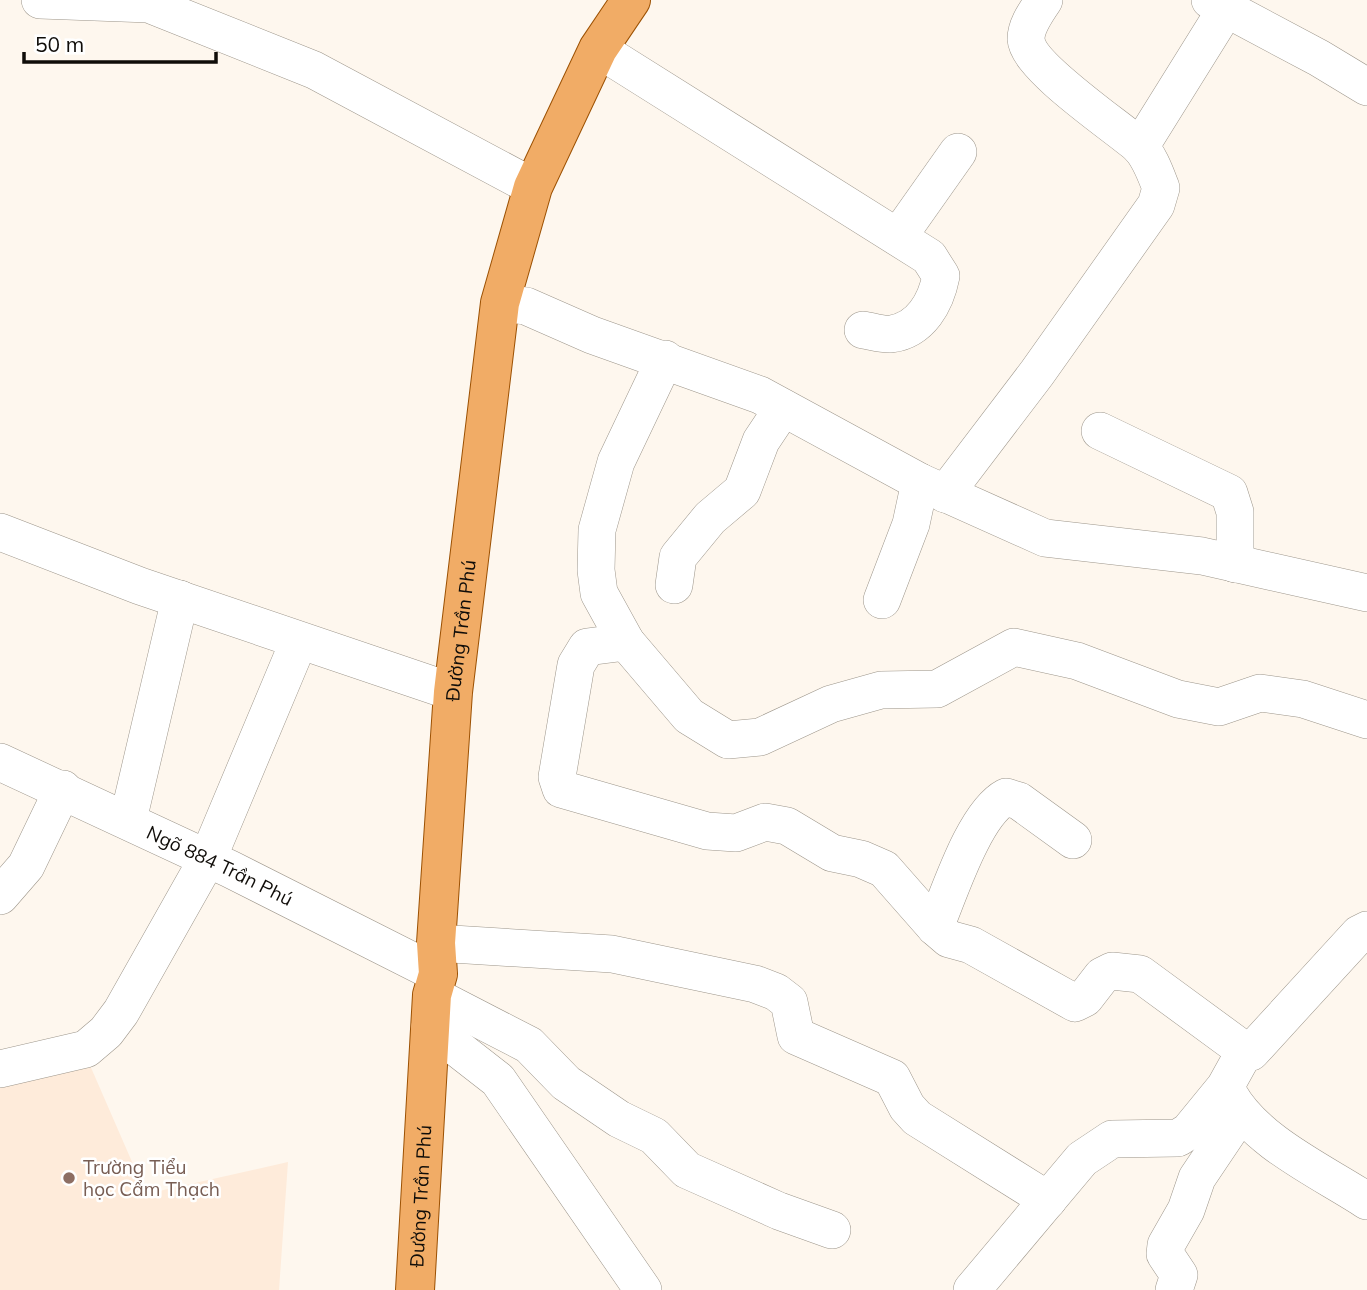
<svg xmlns="http://www.w3.org/2000/svg" width="1367" height="1290" font-family="Mulish,sans-serif">
  <style>
    .education { fill: #feebda }
    .lines { fill: none; stroke-linecap: round; stroke-linejoin: round }
    .minor-casing { stroke: #9d968b; stroke-width: 38 }
    .major-casing { stroke: #9c5103; stroke-width: 40 }
    .minor { stroke: #fff; stroke-width: 37 }
    .major { stroke: #f1ac66; stroke-width: 38 }
    .education-dot { fill: #8d6e63; stroke: #fff; stroke-width: 2.5 }
    .labels { text-anchor: middle; stroke-width: 5; stroke-linejoin: round; paint-order: stroke }
    .street-label { font-size: 19px; fill: #100d09; stroke: #fff }
    .education-label { font-size: 19px; fill: #785e54; stroke: #fff; text-anchor: start }
  </style>
  <rect width="100%" height="100%" fill="#fef7ee"/>
  <path class="education" d="M89,1063L146,1194L288,1162L279,1290H0V1081Z"/>
  <g class="lines">
    <defs>
      <g id="minor">
        <path d="M40,0L149,4L314,70L533,187"/>
        <path d="M1210,0L1319,58L1367,87"/>
        <path d="M598,49L929,257L941,276C936,302 921,330 891,334C883,335 871,331 863,330"/>
        <path d="M1140,147L1226,9"/>
        <path d="M898,237L958,152"/>
        <path d="M500,303L526,306L592,335L760,395L920,482L1045,538L1202,556L1367,593"/>
        <path d="M665,359L616,462L597,530L596,570L599,593L626,642L689,716L728,740L760,737L831,704L881,690L937,689L1014,647L1077,661L1178,699L1219,707L1260,693L1303,699L1367,720"/>
        <path d="M1100,431L1229,493L1235,512V564"/>
        <path d="M945,494L1037,373L1156,205L1161,188C1156,175 1149,155 1138,145C1115,125 1028,67 1026,39C1026,25 1037,11 1044,0"/>
        <path d="M0,532L140,586L453,692"/>
        <path d="M674,585L678,557L710,518L742,491L761,441L783,408"/>
        <path d="M882,600L911,524L920,482"/>
        <path d="M626,642L587,647L576,665L557,777L561,789L707,831L736,833L765,822L787,826L832,853L861,859L884,869L935,927L949,939L971,945L1075,1003L1085,998L1102,976L1112,971L1140,974L1245,1051"/>
        <path id="s1" d="M0,762L230,869L438,974"/>
        <path d="M128,820L180,599"/>
        <path d="M0,896L26,866L63,789"/>
        <path d="M935,927C949,894 974,814 1006,797L1019,801L1073,840"/>
        <path d="M436,943L612,954L755,984L776,992L789,1002L796,1036L892,1078L907,1107L917,1118L1048,1200"/>
        <path d="M432,995L529,1045L566,1083L619,1119L654,1136L687,1170L779,1211L832,1230"/>
        <path d="M430,1027L498,1080L643,1290"/>
        <path d="M0,1069L86,1049L106,1032L121,1012L208,858L299,641"/>
        <path d="M1229,1094C1256,1142 1321,1171 1367,1201"/>
        <path d="M972,1290L1082,1159L1112,1139L1178,1138L1189,1131L1225,1087L1245,1051L1251,1052L1359,934L1367,930"/>
        <path d="M1174,1290L1179,1275L1165,1254L1166,1245L1186,1210L1197,1178L1240,1114"/>
      </g>
      <g id="major">
        <path id="s2" d="M415,1290L432,995L438,974L436,943L453,692L500,303L533,187L598,49L631,0"/>
      </g>
    </defs>
    <use href="#minor" class="minor-casing"/>
    <use href="#major" class="major-casing"/>
    <use href="#minor" class="minor"/>
    <use href="#major" class="major"/>
  </g>
  <circle class="education-dot" cx="69" cy="1178" r="7"/>
  <g class="labels">
    <g class="street-label">
      <text dy="7" stroke="none"><textPath href="#s2" startOffset="662">Đường Trần Phú</textPath></text>
      <text dy="7" stroke="none"><textPath href="#s1" startOffset="243">Ngõ 884 Trần Phú</textPath></text>
      <text dy="7" stroke="none"><textPath href="#s2" startOffset="94">Đường Trần Phú</textPath></text>
    </g>
    <g class="education-label">
      <text x="83" y="1174">Trường Tiểu<tspan x="83" dy="22">học Cẩm Thạch</tspan></text>
    </g>
  </g>
  <path d="M24 52v10h192v-10" fill="none" stroke="#100d09" stroke-width="3.5"/>
  <text x="35" y="52" font-size="21" fill="#100d09" stroke="#ffffff" stroke-width="5" paint-order="stroke">50 m</text>
</svg>
